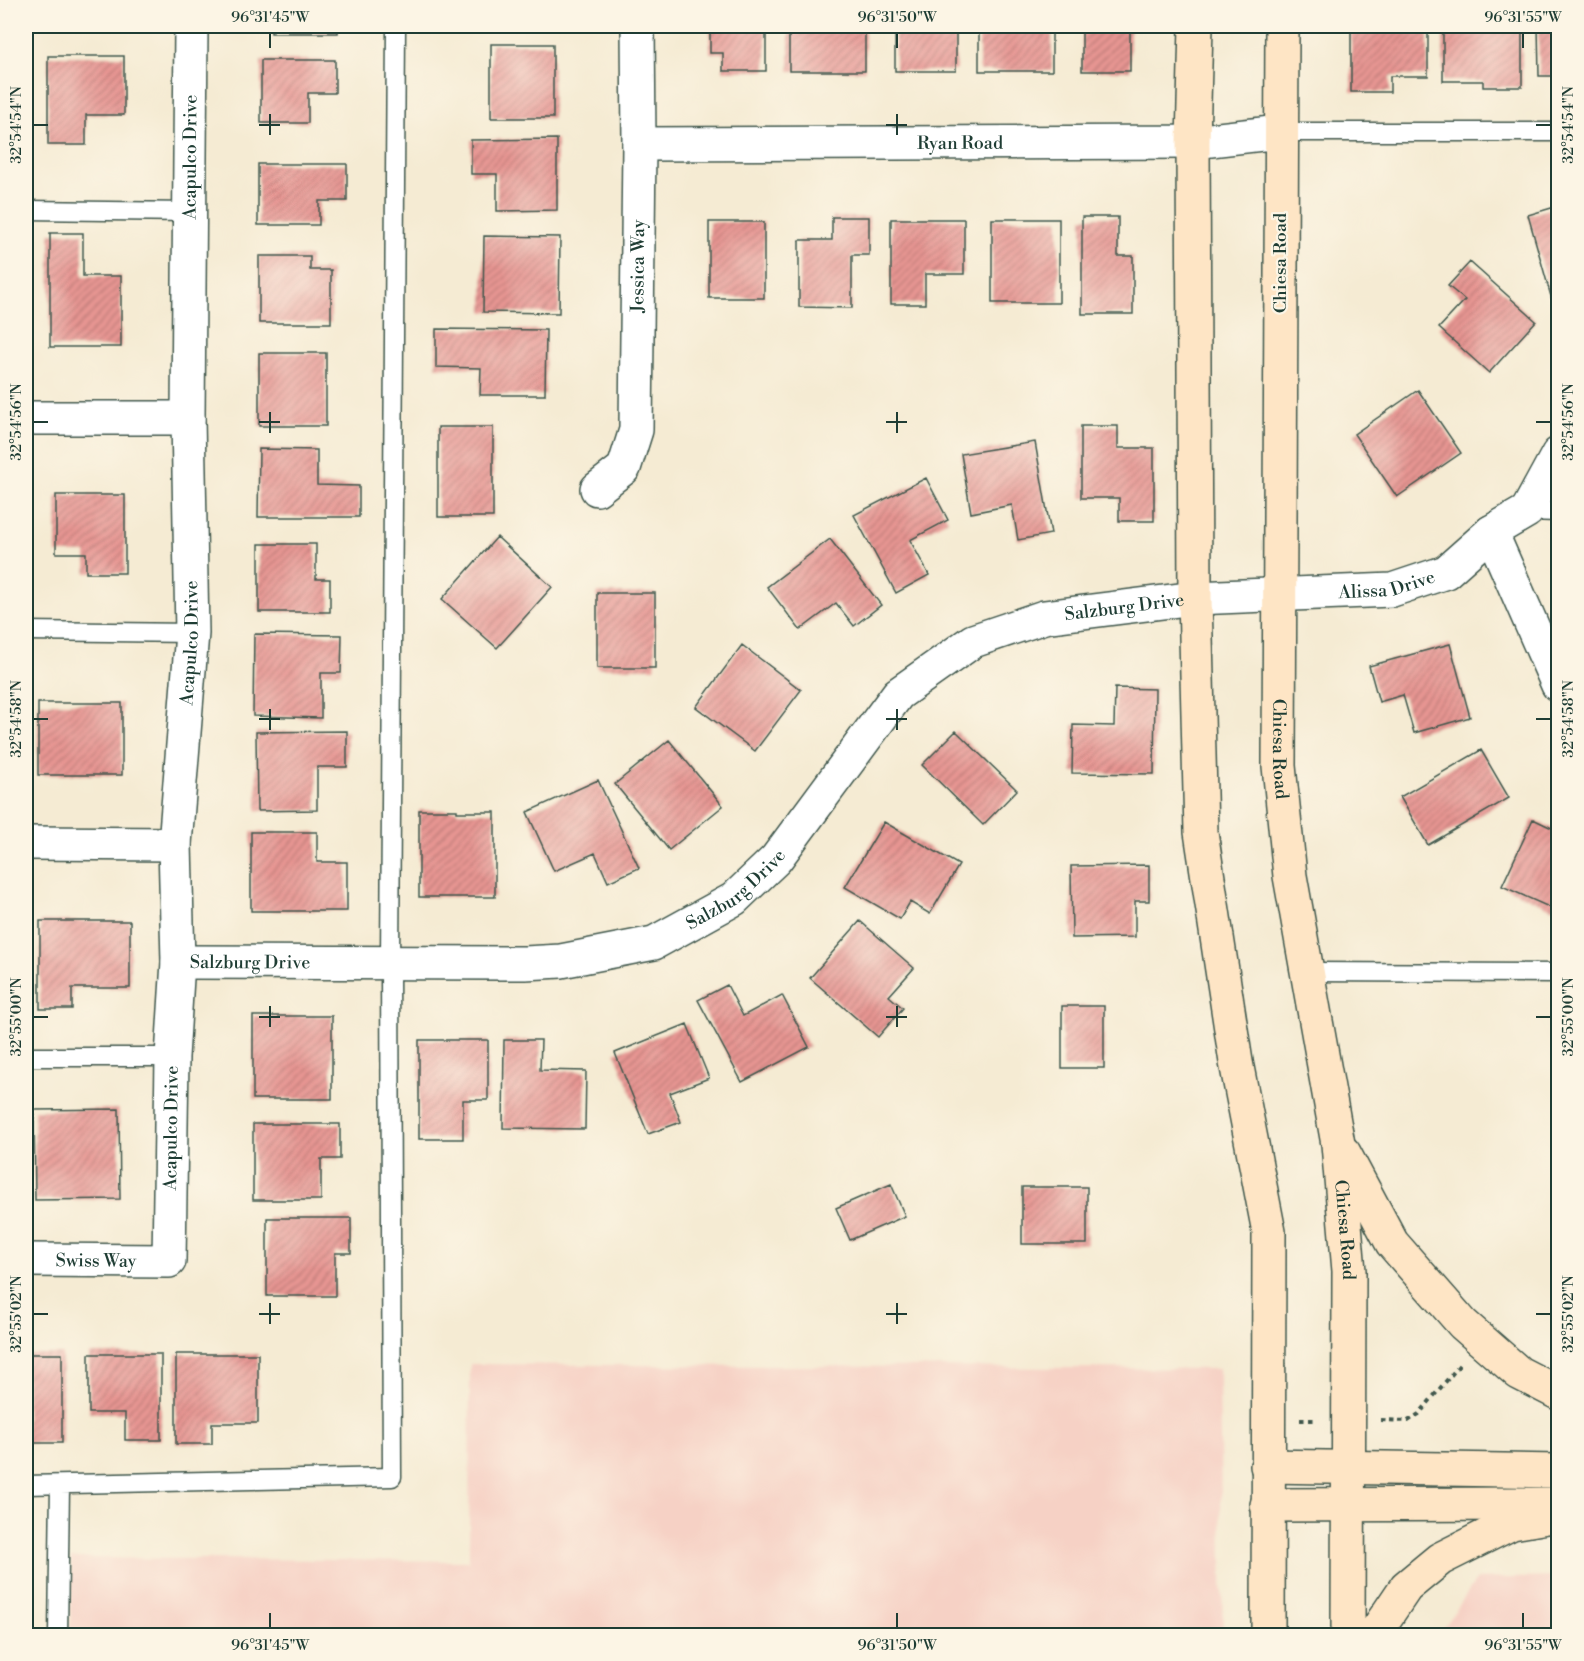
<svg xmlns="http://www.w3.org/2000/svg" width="1584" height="1661" font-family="'Libre Bodoni',serif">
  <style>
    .built { fill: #f6d1c5 }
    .building { fill: url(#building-hatch) }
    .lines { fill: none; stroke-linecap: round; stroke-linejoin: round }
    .lane-casing { stroke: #3f574c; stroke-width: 21 }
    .street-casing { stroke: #3f574c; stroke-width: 36 }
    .secondary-casing { stroke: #3f574c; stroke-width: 36 }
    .path { stroke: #3f574c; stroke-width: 4; stroke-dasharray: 4.5 4.5; stroke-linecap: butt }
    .lane { stroke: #fff; stroke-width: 18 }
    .street { stroke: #fff; stroke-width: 33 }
    .secondary { stroke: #fee5c5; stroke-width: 33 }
    .ticks { fill: none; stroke: #1f3d34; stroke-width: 2 }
    .labels { text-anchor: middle; stroke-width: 4.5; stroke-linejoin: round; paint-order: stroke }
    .street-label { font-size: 18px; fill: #1f3d34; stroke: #fcf5e5 }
    .neatline { fill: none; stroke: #1f3d34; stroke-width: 2 }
    .ticks-label { font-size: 15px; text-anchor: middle; fill: #1f3d34 }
  </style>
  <defs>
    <pattern id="building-hatch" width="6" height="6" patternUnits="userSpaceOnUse" patternTransform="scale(1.5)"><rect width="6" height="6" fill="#e79592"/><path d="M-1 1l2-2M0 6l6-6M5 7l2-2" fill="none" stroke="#bb7b78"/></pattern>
  </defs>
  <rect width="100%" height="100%" fill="#fcf5e5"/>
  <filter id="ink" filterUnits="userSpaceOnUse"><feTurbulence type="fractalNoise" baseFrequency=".0167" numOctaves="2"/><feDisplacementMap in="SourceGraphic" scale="12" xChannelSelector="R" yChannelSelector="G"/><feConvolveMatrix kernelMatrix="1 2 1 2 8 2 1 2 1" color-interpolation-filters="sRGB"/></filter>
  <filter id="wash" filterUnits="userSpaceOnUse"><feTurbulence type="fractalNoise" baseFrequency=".008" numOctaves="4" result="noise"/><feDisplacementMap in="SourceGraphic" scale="24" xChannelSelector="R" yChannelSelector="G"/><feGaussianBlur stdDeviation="1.35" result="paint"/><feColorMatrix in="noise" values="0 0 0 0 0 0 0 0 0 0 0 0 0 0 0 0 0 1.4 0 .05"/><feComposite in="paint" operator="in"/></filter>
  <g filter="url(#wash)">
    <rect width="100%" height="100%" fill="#f5ebd3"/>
    <path class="built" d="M470,1364L1219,1369L1223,1635H70L71,1558L469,1561Z
      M1558,1577V1635H1439L1477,1579Z"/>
    <g id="blocks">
      <path class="building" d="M271,26H338V33H271Z
        M710,26H766V71H723V53H710Z
        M808,26H865V71H789V32H808Z
        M895,26H956V71H895Z
        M979,26H1052V71H979Z
        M1082,26H1130V71H1082Z
        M1351,26H1428V76H1390V92H1351Z
        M1443,26H1522V87H1483V81H1443Z
        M1538,26H1558V76H1539Z
        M491,44H553V118H491Z
        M48,56H124V115H86V145H48Z
        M261,60H335V93H308V123H261Z
        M557,139V210L497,211V174H471V140Z
        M258,164H347V201H319V225H258Z
        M1558,206V298L1552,300L1528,215Z
        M832,217H869V255H852V308L799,307V240H832Z
        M1082,217H1118V256H1133V314H1082Z
        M891,219H964V274H925V304H891Z
        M992,219H1059V303H992Z
        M709,222H764V298H709Z
        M50,233H83V276H121V347H50Z
        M484,236L560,237L559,313L483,312Z
        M259,256H310V270H331V323H259Z
        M1470,262L1536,321L1489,373L1439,328L1465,300L1448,286Z
        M436,329L546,330L545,395H480L481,368L436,367Z
        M259,353H326V426H259Z
        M1418,390L1461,453L1397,497L1354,434Z
        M1081,426H1118V448H1154V521H1119V498H1081Z
        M438,427H493V517H438Z
        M1035,442L1051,534L1018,540L1012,505L971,513L961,454Z
        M259,449L317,450V485L359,486V517H258Z
        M926,478L948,520L910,540L929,575L896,593L854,515Z
        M56,495H125V573H86V553H56Z
        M497,537L552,587L497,648L442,599Z
        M830,539L881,605L854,626L836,603L800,630L767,587Z
        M259,544H316V579H330V612H259Z
        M597,593H655V668H597Z
        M254,634L342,635L341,673H321V718L253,716Z
        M1450,644L1470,717L1414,733L1403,695L1379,702L1369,666Z
        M742,645L801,690L755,751L696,707Z
        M1115,688L1155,689L1154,774L1072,773L1073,725L1114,726Z
        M38,703H122V775H38Z
        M347,731V767H317V810L257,811L256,732Z
        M956,731L1017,790L983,825L922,765Z
        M669,740L723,806L669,850L615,784Z
        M1481,750L1509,798L1428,845L1400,797Z
        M598,780L639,868L608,882L595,853L554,871L527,812Z
        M419,810H457V812H495V897H419Z
        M1533,819L1558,831V911L1502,886Z
        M884,822L959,865L930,914L910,902L900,919L845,887Z
        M251,832H317V862H347V911H251Z
        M1149,865V901H1135V937L1072,938L1071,866Z
        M40,921H130V988H72V1009H40Z
        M860,921L914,968L889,996L903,1008L878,1037L810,978Z
        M727,985L743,1016L782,995L809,1047L742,1082L698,1000Z
        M1062,1006H1104V1068H1062Z
        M253,1016H332V1099H253Z
        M687,1024L709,1078L670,1093L681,1122L648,1134L615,1053Z
        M419,1040H488V1100H463V1139H419Z
        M504,1040H541L540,1070L586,1071L585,1129L503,1128Z
        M119,1109L120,1199L35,1200L34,1110Z
        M253,1124H340V1159H321V1200H253Z
        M891,1184L905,1216L850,1240L836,1208Z
        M1022,1187H1087V1244H1022Z
        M267,1218H351V1253H335V1296H267Z
        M26,1354H62V1443H26Z
        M89,1354H161V1440H125V1413H89Z
        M176,1354H258V1423H212V1444H176Z"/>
    </g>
  </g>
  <g filter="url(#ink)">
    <use href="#blocks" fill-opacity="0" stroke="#3f574c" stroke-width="1.5"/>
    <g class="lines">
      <defs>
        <path id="lane" d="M1280,132H1558
          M26,210L190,212
          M1527,511L1558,512
          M26,631L192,633
          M1307,972L1558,973
          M26,1057H172
          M26,1485L392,1477L390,963L396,26
          M58,1636L60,1485"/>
        <g id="street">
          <path id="s1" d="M639,144L1193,142L1280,132"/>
          <path d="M26,418H188"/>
          <path id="s2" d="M597,489L624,468L636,430L639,144L638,26"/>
          <path d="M1491,532L1558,685"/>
          <path d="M26,843L175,844"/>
          <path id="s3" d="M178,962L525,963L561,961L654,943L734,899L776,859L898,694L973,641L1044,617L1195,598L1392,590L1446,572L1491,532L1527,511L1558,454"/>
          <path id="s4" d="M26,1260L169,1261L172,1057L178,962L175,844L192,633L188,418L191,26"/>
        </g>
        <g id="secondary">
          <path d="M1196,26L1193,142L1195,598L1201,832L1236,1062L1269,1232L1268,1636"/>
          <path id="s5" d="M1282,26L1279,766L1290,876L1338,1144L1349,1271L1348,1636"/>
          <path d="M1344,1153L1392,1243L1463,1324L1519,1373L1558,1393"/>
          <path d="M1267,1466L1558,1471"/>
          <path d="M1267,1505L1558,1504"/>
          <path d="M1375,1636L1379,1627L1406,1587L1440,1559L1512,1523L1547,1517"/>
        </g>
      </defs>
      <use href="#lane" class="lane-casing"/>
      <use href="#street" class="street-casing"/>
      <use href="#secondary" class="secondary-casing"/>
      <path class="path" d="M1300,1420H1317
        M1381,1420L1408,1421L1419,1414L1461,1363"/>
      <use href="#lane" class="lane"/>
      <use href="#street" class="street"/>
      <use href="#secondary" class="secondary"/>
    </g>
  </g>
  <path class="ticks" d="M270,33V48M897,33V48M1523,33V48M270,114V135M897,114V135M33,125H48M259,125H280M886,125H907M1536,125H1551M270,412V433M897,412V433M33,422H48M259,422H280M886,422H907M1536,422H1551M270,709V730M897,709V730M33,719H48M259,719H280M886,719H907M1536,719H1551M270,1006V1027M897,1006V1027M33,1017H48M259,1017H280M886,1017H907M1536,1017H1551M270,1303V1324M897,1303V1324M33,1314H48M259,1314H280M886,1314H907M1536,1314H1551M270,1613V1628M897,1613V1628M1523,1613V1628"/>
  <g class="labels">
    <g class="street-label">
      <text dy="6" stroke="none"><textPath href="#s1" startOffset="321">Ryan Road</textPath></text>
      <text dy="6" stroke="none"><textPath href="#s4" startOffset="1248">Acapulco Drive</textPath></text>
      <text transform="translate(1280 263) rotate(-90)" y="6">Chiesa Road</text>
      <text dy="6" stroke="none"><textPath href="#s2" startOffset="238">Jessica Way</textPath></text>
      <text dy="6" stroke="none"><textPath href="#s3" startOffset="1344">Alissa Drive</textPath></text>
      <text dy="6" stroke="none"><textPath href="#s3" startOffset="1080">Salzburg Drive</textPath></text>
      <text dy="6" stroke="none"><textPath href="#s4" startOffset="762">Acapulco Drive</textPath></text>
      <text dy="6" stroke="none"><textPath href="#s5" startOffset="723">Chiesa Road</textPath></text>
      <text dy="6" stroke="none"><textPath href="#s3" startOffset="576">Salzburg Drive</textPath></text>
      <text dy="6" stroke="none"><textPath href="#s3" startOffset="72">Salzburg Drive</textPath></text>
      <text dy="6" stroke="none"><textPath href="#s4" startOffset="276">Acapulco Drive</textPath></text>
      <text dy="6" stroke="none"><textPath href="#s5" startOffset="1209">Chiesa Road</textPath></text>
      <text dy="6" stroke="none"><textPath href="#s4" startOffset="70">Swiss Way</textPath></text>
    </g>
  </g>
  <rect width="1584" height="1661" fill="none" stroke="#fcf5e5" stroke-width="66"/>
  <rect x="33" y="33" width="1518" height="1595" class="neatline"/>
  <g class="ticks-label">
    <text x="270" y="22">96°31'45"W</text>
    <text x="897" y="22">96°31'50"W</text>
    <text x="1523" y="22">96°31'55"W</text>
    <text transform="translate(1568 125) rotate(-90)" y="5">32°54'54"N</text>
    <text transform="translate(16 125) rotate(-90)" y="5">32°54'54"N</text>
    <text transform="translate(1568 422) rotate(-90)" y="5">32°54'56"N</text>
    <text transform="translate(16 422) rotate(-90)" y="5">32°54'56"N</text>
    <text transform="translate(1568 719) rotate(-90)" y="5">32°54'58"N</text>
    <text transform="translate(16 719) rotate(-90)" y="5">32°54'58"N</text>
    <text transform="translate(1568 1017) rotate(-90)" y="5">32°55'00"N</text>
    <text transform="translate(16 1017) rotate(-90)" y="5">32°55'00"N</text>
    <text transform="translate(1568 1314) rotate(-90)" y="5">32°55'02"N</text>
    <text transform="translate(16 1314) rotate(-90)" y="5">32°55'02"N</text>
    <text x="270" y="1650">96°31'45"W</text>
    <text x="897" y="1650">96°31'50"W</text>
    <text x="1523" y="1650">96°31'55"W</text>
  </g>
</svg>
